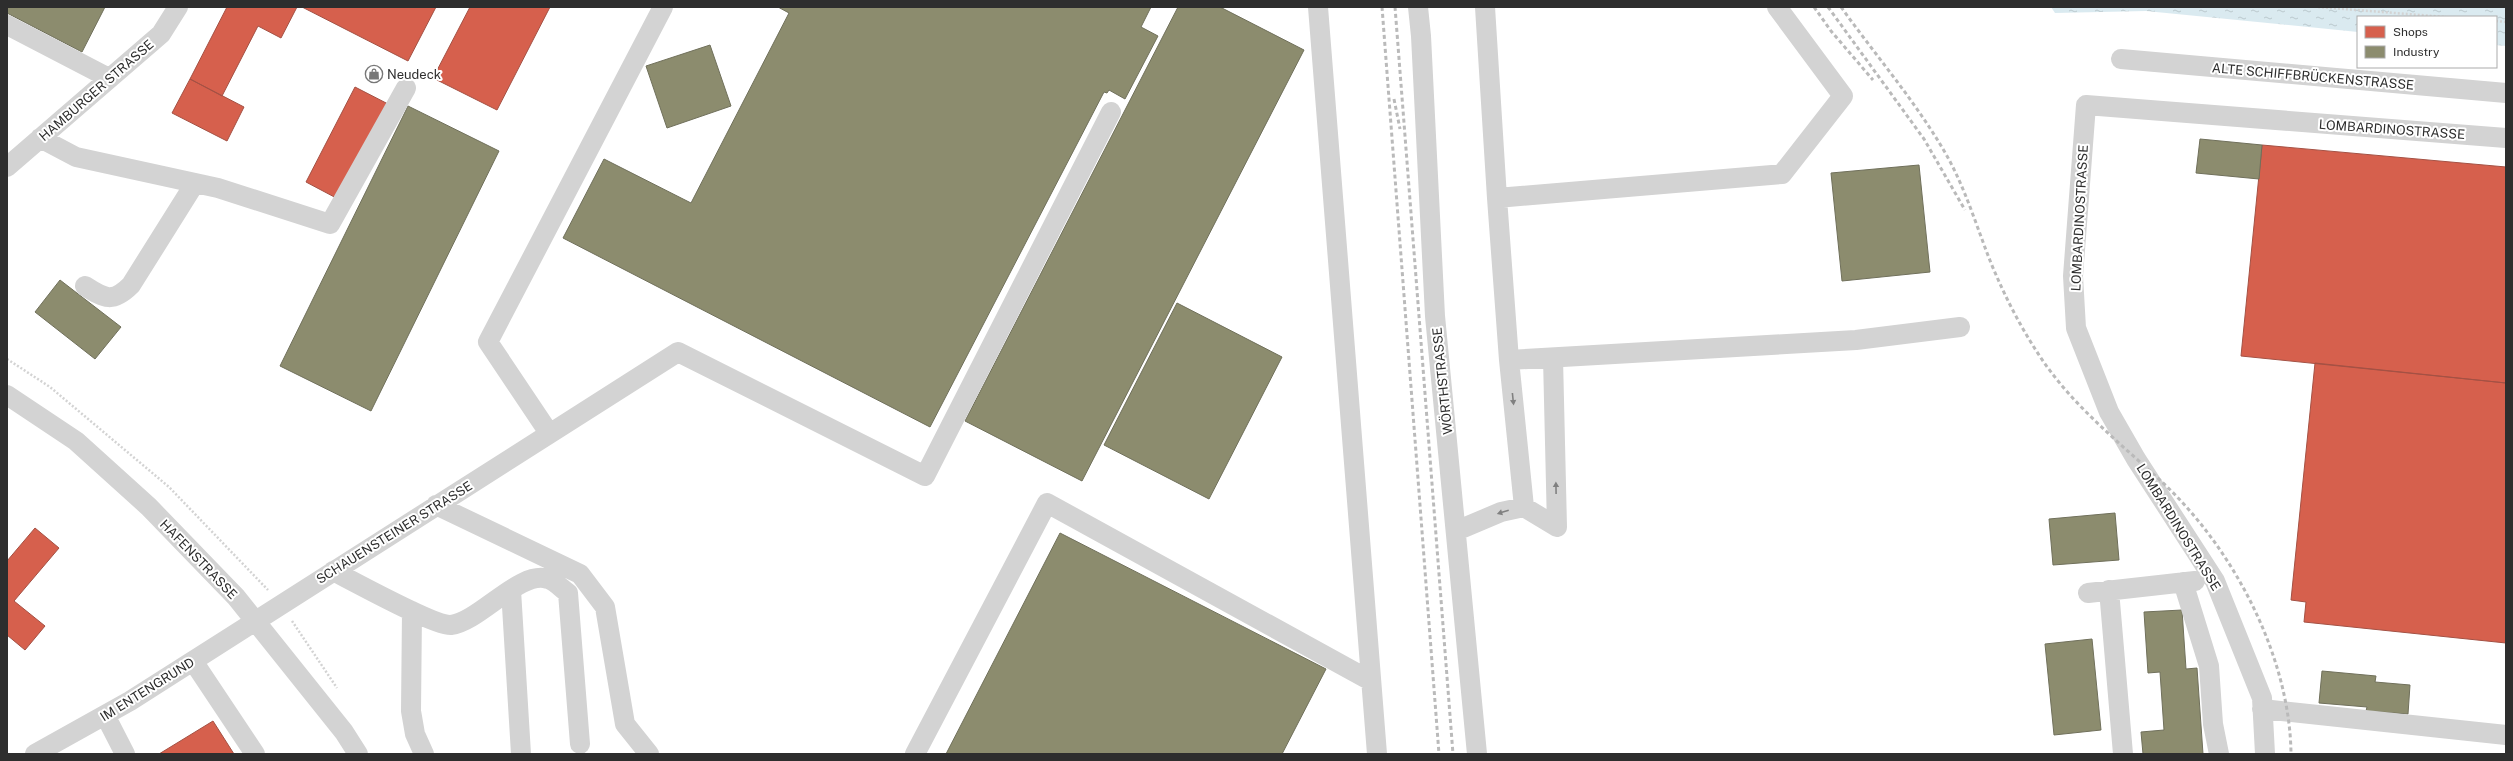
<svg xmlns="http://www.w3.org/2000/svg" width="2513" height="761" font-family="'Public Sans',sans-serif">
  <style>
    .water { fill: url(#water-ripples) }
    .shops { fill: #d6604d; stroke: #a45144 }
    .industry { fill: #8c8c6e; stroke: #70705b }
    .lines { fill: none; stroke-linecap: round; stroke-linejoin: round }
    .path { stroke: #d3d3d3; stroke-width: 2.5; stroke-dasharray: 2 2; stroke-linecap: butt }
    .minor { stroke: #d3d3d3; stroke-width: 20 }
    .rail { stroke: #bababa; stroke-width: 3; stroke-dasharray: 4 3; stroke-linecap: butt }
    .oneway { fill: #808080 }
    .labels { text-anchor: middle; stroke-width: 4; stroke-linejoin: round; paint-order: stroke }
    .poi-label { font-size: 13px; fill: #2e2e2e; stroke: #fff; text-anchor: start }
    .street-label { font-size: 13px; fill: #2e2e2e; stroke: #fff }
  </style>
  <defs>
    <pattern id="water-ripples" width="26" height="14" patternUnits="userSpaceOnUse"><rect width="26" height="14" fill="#daeaf0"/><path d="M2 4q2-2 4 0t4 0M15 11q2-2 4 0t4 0" fill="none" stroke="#bbc9ce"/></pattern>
  </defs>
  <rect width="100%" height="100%" fill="#fff"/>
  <path class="water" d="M2051,7H2506V46L2496,45V17H2358V32L2146,11L2055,13Z"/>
  <path class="shops" d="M227,7H297L281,38L258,26L222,96L190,79Z
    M302,7H436L408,61Z
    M470,7H550L497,110L433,78Z
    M190,79L244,107L227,141L172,113Z
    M355,87L390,105L340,200L306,182Z
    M2262,145L2506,167V383L2241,356Z
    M2315,363L2506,383V643L2304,622L2306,602L2291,600Z
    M35,528L59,548L14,601L45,626L25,650L7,635V561Z
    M213,721L234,754H159Z"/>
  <path class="industry" d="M7,7H105L82,52L7,13Z
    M778,7H1151L1141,27L1158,36L1125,99L1109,90L1107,93L1104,92L930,427L563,238L604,159L691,203L789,13Z
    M1178,7H1220L1304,50L1082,481L965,421Z
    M710,45L731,106L667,128L646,66Z
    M408,106L499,151L371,411L280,366Z
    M2200,139L2262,145L2259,179L2196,173Z
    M1919,165L1930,272L1842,281L1831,173Z
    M60,280L121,327L95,359L35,312Z
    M1177,303L1282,357L1209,499L1104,445Z
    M2115,513L2119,560L2053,565L2049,519Z
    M1060,533L1326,669L1282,754H946Z
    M2182,610L2186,669L2197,668L2203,754H2143L2141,732L2164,730L2160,672L2148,673L2144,612Z
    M2092,639L2101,730L2054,735L2045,644Z
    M2322,671L2376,676L2375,682L2410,685L2408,714L2366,711L2367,707L2319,703Z"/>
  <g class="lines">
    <path class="path" d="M2318,7L2446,17
      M2496,21L2506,22
      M7,359L50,387L169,487L268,590
      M292,621L337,688"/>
    <path class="minor" d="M1318,7L1377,754
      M1418,7L1421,36L1435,316L1477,754
      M1485,7L1497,198L1782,174L1843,96L1777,7
      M7,25L109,78
      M2121,59L2506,93
      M40,138L76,157L218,188L330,224L406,88
      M7,167L161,34L178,7
      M85,286C105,299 113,303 131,285L195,183
      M1553,358L1557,527
      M1509,360L1856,340L1960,327
      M7,395L76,441L149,507L236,597L344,732L358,754
      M549,433L488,342L663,7
      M436,505L580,574L605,607L625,724L649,754
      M1524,507L1557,527
      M1456,531L1501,512L1524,507L1509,360L1497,198
      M333,571C353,581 434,626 451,625C479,622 521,569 548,579C555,581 562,589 568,593L580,744
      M2183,582L2209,666L2213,724L2219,754
      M511,590L521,754
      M2109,590L2123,754
      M2088,593L2195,581
      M412,611L411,711L415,734L424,754
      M193,661L255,754
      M2262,709L2506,735
      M105,715L125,754
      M35,754L130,701L678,352L925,476L1111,112
      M915,754L1047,503L1371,681
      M2265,754L2262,698L2215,581L2136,459L2109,412L2076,328L2073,276L2086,105L2506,138"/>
    <path class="rail" d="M1382,7L1439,754
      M1395,7L1453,754
      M1814,7L1831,31L1873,80
      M1828,7L1924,139L1965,210
      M1841,7C1876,56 1917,103 1947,156C1966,190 1977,228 1991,263C2005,297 2021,328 2041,358C2073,406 2120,443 2162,482C2233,548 2290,656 2291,754
      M1394,99L1400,129"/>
  </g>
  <defs><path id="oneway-solid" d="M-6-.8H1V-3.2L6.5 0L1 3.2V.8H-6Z"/></defs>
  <g class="oneway">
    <use href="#oneway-solid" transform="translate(1513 399) rotate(84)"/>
    <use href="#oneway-solid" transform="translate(1556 488) rotate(-91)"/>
    <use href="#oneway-solid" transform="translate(1503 512) rotate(163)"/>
  </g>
  <defs>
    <symbol id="shop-ring" viewBox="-11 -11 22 22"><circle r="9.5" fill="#fff" stroke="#777" stroke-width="1.5"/><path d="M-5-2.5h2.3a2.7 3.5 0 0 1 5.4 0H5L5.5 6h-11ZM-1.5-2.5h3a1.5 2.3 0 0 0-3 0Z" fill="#777"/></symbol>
  </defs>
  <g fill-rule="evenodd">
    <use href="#shop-ring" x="364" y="64" width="20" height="20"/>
  </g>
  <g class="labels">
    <g class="poi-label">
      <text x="387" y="79">Neudeck</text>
    </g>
    <g class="street-label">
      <text transform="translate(2313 76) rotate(5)" y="5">ALTE SCHIFFBRÜCKENSTRASSE</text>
      <text transform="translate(96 90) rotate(-41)" y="5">HAMBURGER STRASSE</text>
      <text transform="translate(2392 129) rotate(4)" y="5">LOMBARDINOSTRASSE</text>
      <text transform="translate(2079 218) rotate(-87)" y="5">LOMBARDINOSTRASSE</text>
      <text transform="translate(1442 381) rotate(-96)" y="5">WÖRTHSTRASSE</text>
      <text transform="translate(2179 527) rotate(58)" y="5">LOMBARDINOSTRASSE</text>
      <text transform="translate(394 532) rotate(-32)" y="5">SCHAUENSTEINER STRASSE</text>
      <text transform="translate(199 559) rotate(46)" y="5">HAFENSTRASSE</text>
      <text transform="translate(147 689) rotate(-32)" y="5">IM ENTENGRUND</text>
    </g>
  </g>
  <rect width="2513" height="761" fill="none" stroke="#2e2e2e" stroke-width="16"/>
  <rect x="2357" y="16" width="140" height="52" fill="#ffffff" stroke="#ababab"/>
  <rect x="2365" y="26" width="20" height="12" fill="#d6604d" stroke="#ababab"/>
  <text x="2393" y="36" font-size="12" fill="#2e2e2e">Shops</text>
  <rect x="2365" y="46" width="20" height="12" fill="#8c8c6e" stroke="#ababab"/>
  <text x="2393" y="56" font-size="12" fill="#2e2e2e">Industry</text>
</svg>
